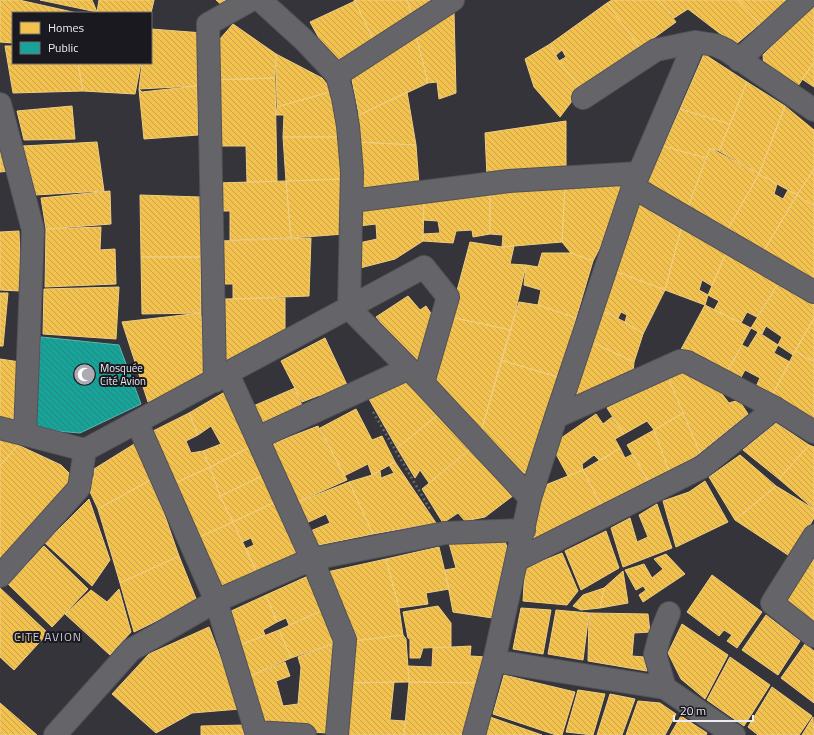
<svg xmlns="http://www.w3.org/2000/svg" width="814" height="735" font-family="'Titillium Web',sans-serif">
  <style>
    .homes { fill: url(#homes-back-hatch); stroke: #f0ce80 }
    .public { fill: url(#public-back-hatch); stroke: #57b9b4 }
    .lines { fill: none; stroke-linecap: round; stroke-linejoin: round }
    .minor-casing { stroke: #525258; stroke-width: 24 }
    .path { stroke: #6a6a6e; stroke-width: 2.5; stroke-dasharray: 2 3; stroke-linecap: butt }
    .minor { stroke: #646469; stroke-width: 22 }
    .labels { text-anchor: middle; stroke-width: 4; stroke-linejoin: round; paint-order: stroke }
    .poi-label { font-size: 11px; fill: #ecebf4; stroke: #1a191f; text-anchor: start }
    .neighbourhood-label { font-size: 12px; letter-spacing: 1px; fill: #cbcadb; stroke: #1a191f }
  </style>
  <defs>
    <pattern id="homes-back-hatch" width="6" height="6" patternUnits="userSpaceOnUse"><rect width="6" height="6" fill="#f2c14e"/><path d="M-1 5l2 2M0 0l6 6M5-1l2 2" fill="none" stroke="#c7a24d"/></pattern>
    <pattern id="public-back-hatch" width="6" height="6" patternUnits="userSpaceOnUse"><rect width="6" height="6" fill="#17a398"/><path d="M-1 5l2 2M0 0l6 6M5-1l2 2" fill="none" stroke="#258780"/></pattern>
  </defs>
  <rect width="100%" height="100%" fill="#34343a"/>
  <path class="homes" d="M0,0H19L77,13H13V43L0,42Z
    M40,0H92L97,12Z
    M99,0H154L151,13H100L97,12Z
    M216,0H238L226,9Z
    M354,0H407L413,18L375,43Z
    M407,0H443L413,18Z
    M612,0H659L676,22L640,48L607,3Z
    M659,0H738L760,24L735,45L688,9L674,18Z
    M738,0H789L792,3L760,24Z
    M355,1L375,43L335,67L310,22Z
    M607,3L640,48L581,89L559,61L566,57L562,50L556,55L550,44Z
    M814,3V62L796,89L764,68L763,55Z
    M454,12L456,93L439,99L437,82L428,83L416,35Z
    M233,24L276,54L275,78L212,80V48Z
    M151,29L203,33L197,86L139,89L142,63H151Z
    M416,35L428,83L359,115L351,75Z
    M550,44L559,61L581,89L560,117L534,87L525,59Z
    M5,46H13V63H78L83,91L13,93Z
    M276,54L322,78L333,91L277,107Z
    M704,54L747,82L730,124L680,109Z
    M814,62V87L802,79Z
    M78,63H141L135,94L83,91Z
    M275,78L277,181L247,182L246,146H214L212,80Z
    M747,82L785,106L759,174L719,151Z
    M197,86L198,135L144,139L139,89L142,92Z
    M333,91L340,137H283L284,115H276L277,107Z
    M407,92L416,145L356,142L355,117Z
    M72,106L75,139L24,140L17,111Z
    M785,106L814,130V169L797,195L759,174Z
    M680,109L730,124L719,151L710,148L706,158L663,146Z
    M566,121V168L487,177L485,133Z
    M0,130L9,171L0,172Z
    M283,137H340L342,179L286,181Z
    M97,142L104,191L35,195L23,146Z
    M356,142L416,145L419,185L359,195Z
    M663,146L706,158L686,213L644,187Z
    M710,148L759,174L724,236L686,213Z
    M814,169V206L797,195Z
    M759,174L777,184L774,194L783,199L788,190L797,195L762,254L724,236Z
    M342,179L344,234L291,238L286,181Z
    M625,179L621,207L593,261L571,253L562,242L565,187Z
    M286,181L291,238L230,240V211H218L217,183Z
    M565,185L562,242L502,247L503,235L490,234V193Z
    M110,191L111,224L46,229L41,198Z
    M490,193V234L473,237L472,230L456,231L453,243L423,241V234L440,233L438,221L423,220L424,201Z
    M140,195L200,197L201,257H141Z
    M797,195L814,206V278L811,283L762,254Z
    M424,201L423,241L395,259L360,268L359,243L377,239L376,224L359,226L360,209Z
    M634,201L681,229L665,290L612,270Z
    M101,227L100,250L115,249L116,284L45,287L46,229Z
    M681,229L726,253L712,286L702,280L699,290L708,295L705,305L665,290Z
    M19,231L21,291L0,290V232Z
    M311,238L309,296L233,299V284H223L220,241Z
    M470,242L502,247L514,246L510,264L526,265L511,330L450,317Z
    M542,253H571L593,261L576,318L538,305L541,290L524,285L526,265L538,267Z
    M726,253L778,284L757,317L747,312L741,323L714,310L719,301L708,295Z
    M141,257H201V313L142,314Z
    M612,270L665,290L643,334L625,322L627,315L621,312L618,318L596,308Z
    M778,284L814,304V318L793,355L778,345L782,337L766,326L762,334L751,328Z
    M119,287L116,339L43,334L44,289Z
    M0,293H8L3,346H0Z
    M408,296L420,310L426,306L436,321L422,360L413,362L376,317Z
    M285,298V337L224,366L222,299Z
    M519,302L538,305L576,318L561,378L501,360Z
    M705,305L751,328L726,374L678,355Z
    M596,308L625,322L643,334L634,362L587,340Z
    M201,313L205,378L148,402L122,322Z
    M450,317L511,330L481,432L430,381Z
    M814,318V362L795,351Z
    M758,332L778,345L774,353L790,362L770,400L754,391L760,378L745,370L739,381L726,374L742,345L748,348Z
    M325,338L349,389L323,403L320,395L302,402L281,361Z
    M587,340L634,362L633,373L582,401L573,396Z
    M795,351L814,362V423L770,400Z
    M0,359L20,362L13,422L0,420Z
    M501,360L561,378L527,474L514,470L481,432Z
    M684,371L715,385L729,403L739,400L748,414L700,453L668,377Z
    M404,374L439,414L397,448L369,399Z
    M668,377L683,413L654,430L647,421L624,434L607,408Z
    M295,388L305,413L260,432L251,407Z
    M228,390L253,446L210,467L203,451L221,444L211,426L198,435L189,413Z
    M356,409L372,440L382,436L395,462L372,475L368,464L344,476L320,428Z
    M189,413L198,435L186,441L191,453L203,451L210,467L169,486L151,432Z
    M683,413L700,453L670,474L654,430Z
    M439,414L472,447L429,483L420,470L415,478L397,448Z
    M596,414L603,424L612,417L624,434L615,439L620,448L600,461L594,455L582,464L583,470L568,476L551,445Z
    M776,423L809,445L779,479L743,450Z
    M318,426L347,480L293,504L269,445Z
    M654,430L670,474L650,484L627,445Z
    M0,439L18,445L0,466Z
    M139,441L152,479L98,509L85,481L94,477V469Z
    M18,445L61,465L74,478L3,561L0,559V466Z
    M475,445L514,495L485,517L465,521L458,513L443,523L422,489Z
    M809,445L814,447V509L779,479Z
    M253,446L266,474L220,496L210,467Z
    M620,448L625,458L633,454L650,484L603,509L583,470Z
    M740,455L776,486L735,520L709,477Z
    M395,462L436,523L373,534L349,482L372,475L380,471L381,478L394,473L389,465Z
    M210,467L220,496L233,522L193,540L169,486Z
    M583,470L603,509L532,547L538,488Z
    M266,474L275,502L233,522L220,496Z
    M152,479L179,556L120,583L98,509Z
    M705,481L728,522L676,547L663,501L689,492Z
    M349,482L373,534L314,546L308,532L330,523L326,514L302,525L293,504Z
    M776,486L814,509V518L791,557L735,520Z
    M89,499L110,560L92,586L45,543Z
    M275,502L291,541L294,540L302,557L257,572L245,549L254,545L251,538L242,542L233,522Z
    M657,504L672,548L623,567L611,528L630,518L637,542L648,537L639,515Z
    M233,522L257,572L217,591L193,540Z
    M606,531L619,568L581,590L565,551Z
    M502,534L512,560L499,619L453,612L445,570L456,568L449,543Z
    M44,546L88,589L52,627L8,584Z
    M439,547L449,589L426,593L428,604L399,608L386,559Z
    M814,550V574L804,567Z
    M562,553L578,591L567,605L523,601L525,568Z
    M666,554L685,574L643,602L639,595L646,590L643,586L636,590L625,570L644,564L652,578L663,569L654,559Z
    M179,556L197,601L134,632L120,583Z
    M386,559L399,608L403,635L354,641L327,572Z
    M801,565L814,574V628L778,601Z
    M623,571L628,603L600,608L604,588Z
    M712,575L762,612L737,648L727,641L732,635L724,630L719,636L687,612Z
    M308,576L323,610L289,625L286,618L277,622L266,595Z
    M0,588L48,633L14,670L0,657Z
    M604,588L600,608L581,610L573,606L583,595Z
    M119,589L131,632L110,655L65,614L91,590L107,602Z
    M266,595L277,622L263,630L265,635L238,646L229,612Z
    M438,606L451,623V647L423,648L420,658H410V639L408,638L403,612Z
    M521,608L551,610L543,654L513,649Z
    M323,610L335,643L291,658L279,630Z
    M556,610L589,613L583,660L548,654Z
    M589,613L648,614L650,632L634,633L632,656L644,657L647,671L588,661Z
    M766,615L800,641L778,675L742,650Z
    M682,624L728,655L705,699L681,679L668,653Z
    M209,627L240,709L192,713L156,733L112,694L149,654Z
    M279,630L291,658L250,676L238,646Z
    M403,635L406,639L409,682L348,683L354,641Z
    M335,643L327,733L263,729L250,676L285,662L290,676L276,681L283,706L298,704L301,667L298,657Z
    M805,644L814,651V703L781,678Z
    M471,646L470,656L487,657L480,683L409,682L408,666L432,667L433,648Z
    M730,657L770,685L744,726L707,700Z
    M504,675L575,692L562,735H556L493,714Z
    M394,682L390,720L405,721L404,735H344L348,683Z
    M409,682L480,683L465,735H404Z
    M772,687L812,716L799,735H758L748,727Z
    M578,690L605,694L593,735L566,732Z
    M610,694L635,699L622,735H597Z
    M638,701L660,703L676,714L665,735H626Z
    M0,703L37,735H0Z
    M681,716L707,733L706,735H670Z
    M490,717L542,735H486Z
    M813,717L814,735H802Z
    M245,725L246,735H201V726Z"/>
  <path class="public" d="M41,337L119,345L141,404L80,433L32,429Z"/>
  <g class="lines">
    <defs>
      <path id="minor" d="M260,0L304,40L337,75L343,98L348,126L352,172L349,308L423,383L530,498
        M739,60L804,0
        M337,75L453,0
        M583,98L656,50L695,42L715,45L726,50L814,110
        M0,104L33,230L25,434
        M633,187L814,292
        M352,201L509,181L639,173
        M228,374L312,559L345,640L337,735
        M215,381L208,24L251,0
        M556,417L680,361L687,362L775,408L814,432
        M137,422L216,601L257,735
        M0,428L85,450L424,267L448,297L423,383
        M257,438L407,369
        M814,536L772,603L814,636
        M517,560L702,467L775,408
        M0,576L79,488L85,450
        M494,661L665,688L734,735
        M665,688L655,654L660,635L669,613
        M256,732L305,735
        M55,735L131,650L216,601L312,559L445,533L524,530
        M474,735L494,661L530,498L556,417L633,187L695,42"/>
    </defs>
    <use href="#minor" class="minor-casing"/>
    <path class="path" d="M373,412L431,511"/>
    <use href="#minor" class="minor"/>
  </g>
  <defs>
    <symbol id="mosque-disc" viewBox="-11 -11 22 22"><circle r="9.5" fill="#acabb3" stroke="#1a191f"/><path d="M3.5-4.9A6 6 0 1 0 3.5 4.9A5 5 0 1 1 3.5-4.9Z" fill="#fff"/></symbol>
  </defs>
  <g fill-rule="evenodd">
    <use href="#mosque-disc" x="72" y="362" width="25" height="25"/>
  </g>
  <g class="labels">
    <g class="poi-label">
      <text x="100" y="372">Mosquée<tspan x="100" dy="13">Cité Avion</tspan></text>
    </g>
    <g class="neighbourhood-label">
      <text x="48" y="641">CITE AVION</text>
    </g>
  </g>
  <rect x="12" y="12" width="140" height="52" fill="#1a191f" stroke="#6e6d74"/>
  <rect x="20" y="22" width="20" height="12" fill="#f2c14e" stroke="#6e6d74"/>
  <text x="48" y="32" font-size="12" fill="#ecebf4">Homes</text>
  <rect x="20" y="42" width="20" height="12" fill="#17a398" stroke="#6e6d74"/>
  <text x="48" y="52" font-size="12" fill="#ecebf4">Public</text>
  <path d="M674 715v6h79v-6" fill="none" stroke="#ecebf4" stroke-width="2"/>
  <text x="680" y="715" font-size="12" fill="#ecebf4" stroke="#1a191f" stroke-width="3" paint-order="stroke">20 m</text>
</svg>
